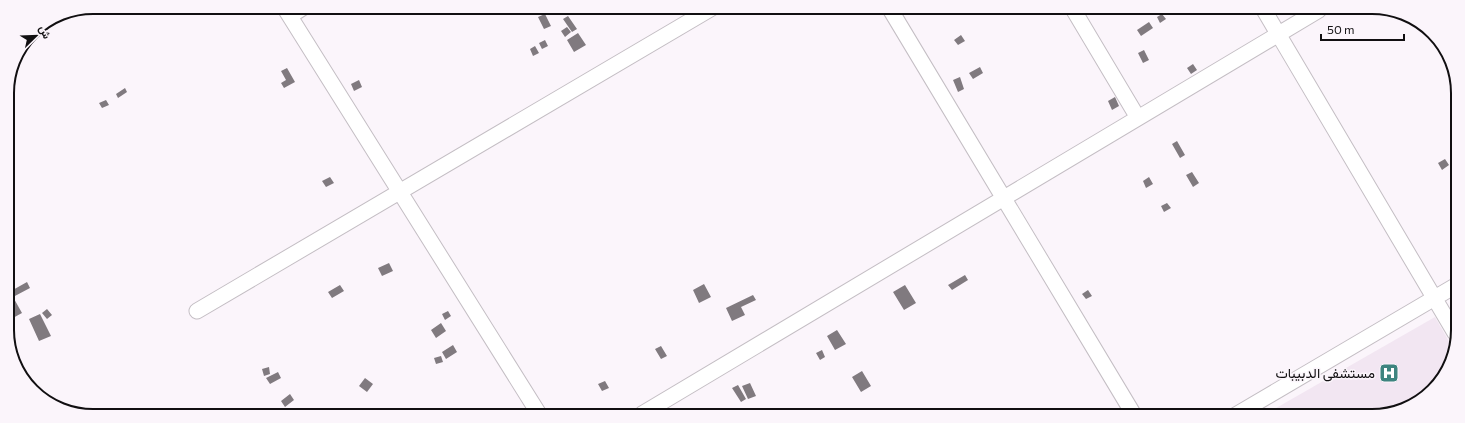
<svg xmlns="http://www.w3.org/2000/svg" width="1465" height="423" font-family="Commissioner,Vazirmatn,sans-serif">
  <style>
    .built { fill: #f2e6f2 }
    .building { fill: #807a7f }
    .lines { fill: none; stroke-linecap: round; stroke-linejoin: round }
    .minor-casing { stroke: #c4bec4; stroke-width: 17 }
    .minor { stroke: #fff; stroke-width: 15 }
    .labels { text-anchor: middle; stroke-width: 3; stroke-linejoin: round; paint-order: stroke }
    .poi-label { font-size: 14px; fill: #110f11; stroke: #fbf5fb; text-anchor: end }
    .rim { fill: none; stroke: #110f11; stroke-width: 2 }
  </style>
  <rect width="100%" height="100%" fill="#fbf5fb"/>
  <path class="built" d="M1435,317L1455,352L1429,395L1377,416H1262Z"/>
  <path class="building" d="M545,14L551,26L544,29L538,17Z
    M1162,14L1166,19L1160,23L1157,17Z
    M568,16L577,29L572,32L563,19Z
    M1149,22L1153,28L1141,36L1137,30Z
    M567,27L571,32L565,37L561,31Z
    M578,33L586,45L574,52L567,40Z
    M961,35L965,41L958,45L954,40Z
    M545,40L548,46L542,49L539,43Z
    M535,46L539,53L533,56L530,49Z
    M1144,50L1149,60L1143,63L1138,53Z
    M1193,64L1197,70L1191,74L1187,68Z
    M980,67L983,73L973,79L969,73Z
    M287,68L295,82L284,88L281,83L286,80L281,71Z
    M960,77L964,89L958,92L953,80Z
    M359,80L362,87L354,91L351,84Z
    M125,88L127,92L118,98L116,94Z
    M1115,97L1119,106L1112,110L1108,101Z
    M106,100L109,105L102,108L99,103Z
    M1177,141L1185,155L1180,158L1172,144Z
    M1445,159L1449,165L1442,170L1438,163Z
    M1192,172L1199,183L1193,187L1186,175Z
    M330,177L334,183L326,187L322,181Z
    M1149,177L1153,184L1146,188L1143,181Z
    M1167,203L1171,208L1164,212L1161,206Z
    M389,263L393,271L382,276L378,268Z
    M965,275L968,280L952,290L948,285Z
    M27,282L30,288L13,297L22,313L11,319L8,315V296L12,294L11,291Z
    M704,284L711,297L699,303L693,290Z
    M340,285L344,291L332,298L328,292Z
    M905,285L916,303L904,310L893,292Z
    M1088,290L1092,296L1086,299L1082,294Z
    M753,295L756,300L741,307L745,315L732,321L726,308Z
    M47,309L52,315L47,319L42,313Z
    M448,311L451,316L445,320L442,314Z
    M40,314L51,336L39,341L29,319Z
    M441,323L446,331L436,338L431,330Z
    M837,330L846,344L835,350L827,336Z
    M453,345L457,352L446,359L442,352Z
    M661,346L667,356L661,359L655,349Z
    M822,350L825,357L820,360L816,353Z
    M441,356L443,362L436,364L434,358Z
    M269,367L270,374L264,376L262,369Z
    M862,371L871,386L861,392L852,377Z
    M278,372L281,378L270,384L266,378Z
    M365,378L373,384L367,392L359,386Z
    M605,381L609,388L602,391L598,384Z
    M750,383L756,396L748,399L742,386Z
    M738,385L746,399L741,402L732,388Z
    M290,394L294,400L285,407L281,401Z"/>
  <g class="lines">
    <defs>
      <path id="minor" d="M284,7L539,414
        M890,9L1134,415
        M1073,9L1138,118
        M1264,10L1455,333
        M290,16L304,7
        M197,311L712,8
        M642,414L1319,10
        M1234,416L1455,286"/>
    </defs>
    <use href="#minor" class="minor-casing"/>
    <use href="#minor" class="minor"/>
  </g>
  <defs>
    <symbol id="hospital-square" viewBox="-11 -11 22 22"><rect x="-9" y="-9" width="18" height="18" rx="4" fill="#3d847f" stroke="#fbf5fb"/><path d="M-5-5h3v3.5h4V-5h3V5h-3V1.5h-4V5h-3Z" fill="#fff"/></symbol>
  </defs>
  <g fill-rule="evenodd">
    <use href="#hospital-square" x="1378" y="362" width="22" height="22"/>
  </g>
  <g class="labels">
    <g class="poi-label">
      <text x="1375" y="378">مستشفى الدبيبات</text>
    </g>
  </g>
  <path d="M0 0H1465V423H0ZM93 14H1372A79 79 0 0 1 1451 93V330A79 79 0 0 1 1372 409H93A79 79 0 0 1 14 330V93A79 79 0 0 1 93 14Z" fill="#fbf5fb" fill-rule="evenodd"/>
  <path class="rim" d="M93 14H1372A79 79 0 0 1 1451 93V330A79 79 0 0 1 1372 409H93A79 79 0 0 1 14 330V93A79 79 0 0 1 93 14Z"/>
  <g transform="translate(36 36) rotate(67)" stroke="#fbf5fb" stroke-width="3" paint-order="stroke">
  <path d="M0-3L7 15L0 10L-7 15Z" fill="#110f11"/>
  <text y="-6" font-size="11" font-weight="bold" text-anchor="middle" fill="#110f11">ش</text>
  </g>
  <path d="M1321 34v6h83v-6" fill="none" stroke="#110f11" stroke-width="2"/>
  <text x="1327" y="34" font-size="12" fill="#110f11" stroke="#fbf5fb" stroke-width="3" paint-order="stroke">50 m</text>
</svg>
